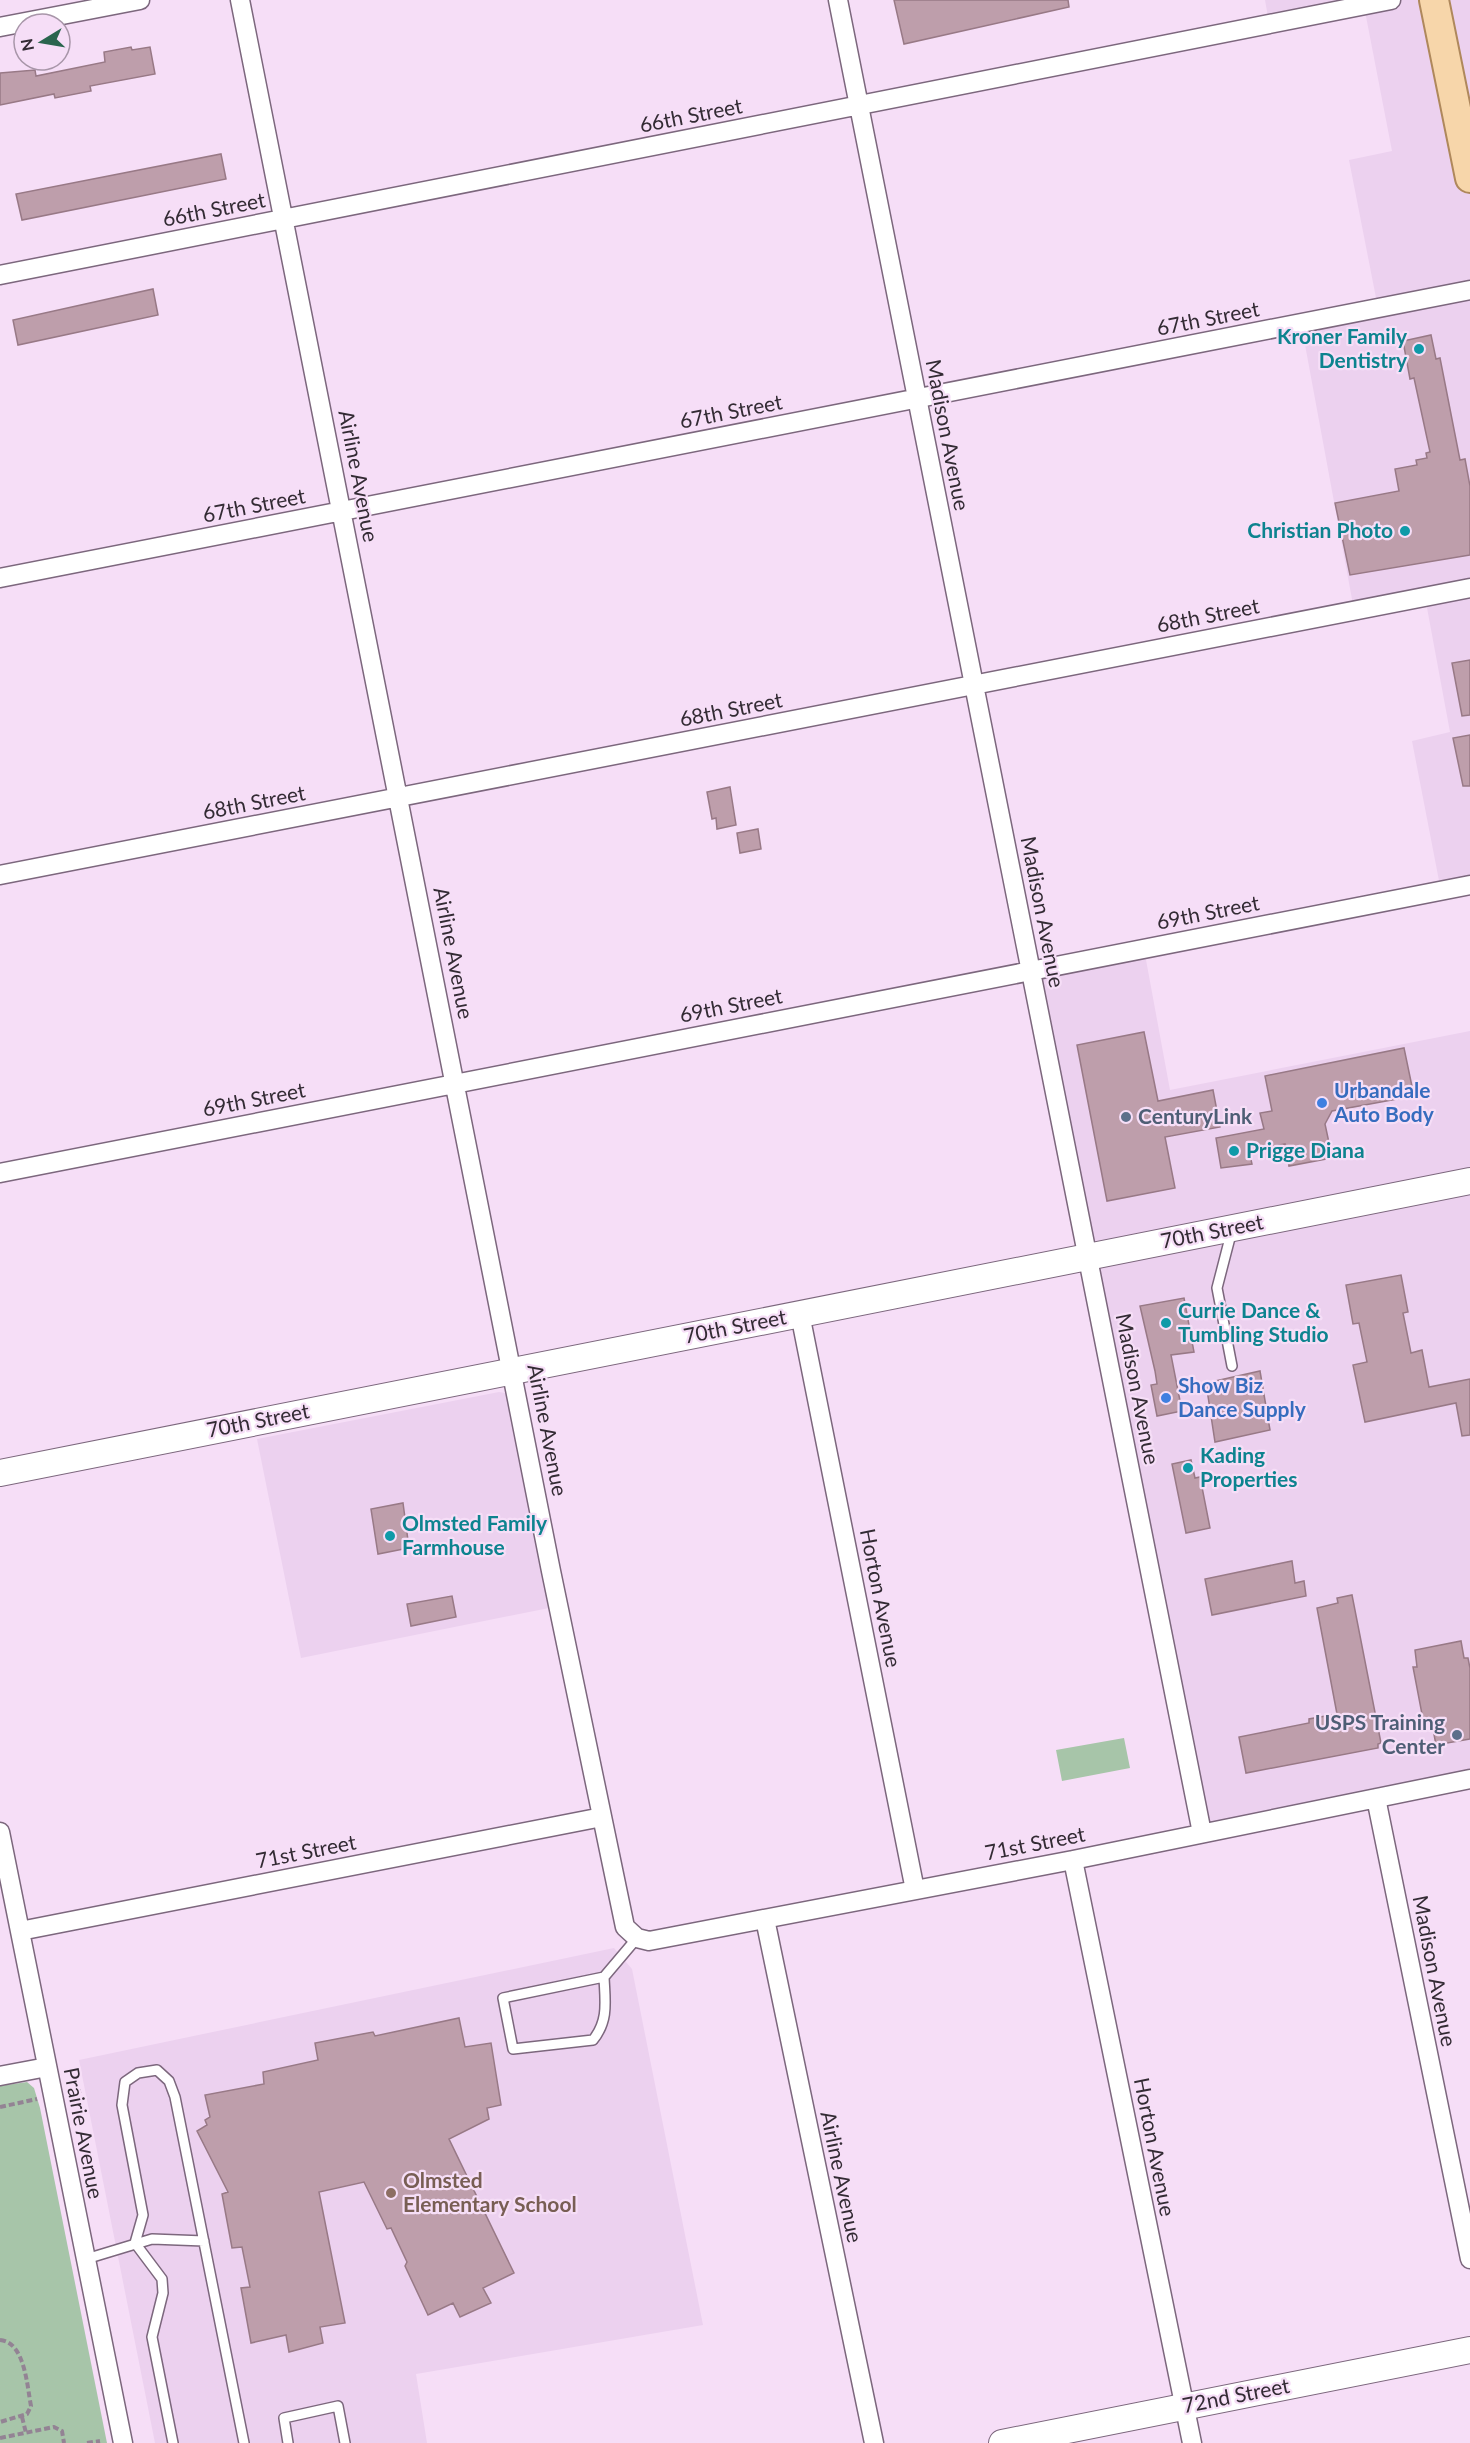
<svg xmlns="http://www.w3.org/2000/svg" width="1470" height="2443" font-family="Lato,sans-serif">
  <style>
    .built { fill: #ecd1ef }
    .green { fill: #a7c5a9 }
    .building { fill: #be9eab; stroke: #987986; stroke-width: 1.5 }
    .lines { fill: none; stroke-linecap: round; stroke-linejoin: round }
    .lane-casing { stroke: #7c677d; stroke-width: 12 }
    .street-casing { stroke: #7c677d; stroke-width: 21 }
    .secondary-casing { stroke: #7c677d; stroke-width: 28 }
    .primary-casing { stroke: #af885c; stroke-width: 32 }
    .path { stroke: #938394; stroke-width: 4; stroke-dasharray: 6 3; stroke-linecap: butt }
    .lane { stroke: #fff; stroke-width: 9 }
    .street { stroke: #fff; stroke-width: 18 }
    .secondary { stroke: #fff; stroke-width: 26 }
    .primary { stroke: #f7d6aa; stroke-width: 28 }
    .culture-dot { fill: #0f9aa8; stroke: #f6def7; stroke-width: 2 }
    .shop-dot { fill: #3f7fe0; stroke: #f6def7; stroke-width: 2 }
    .service-dot { fill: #5c6f8a; stroke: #f6def7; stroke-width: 2 }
    .education-dot { fill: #8d6e63; stroke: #f6def7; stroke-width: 2 }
    .labels { text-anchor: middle; stroke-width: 4.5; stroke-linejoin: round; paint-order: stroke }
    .street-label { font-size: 21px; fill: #332b34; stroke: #f6def7 }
    .culture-label { font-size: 21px; font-weight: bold; fill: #0d838f; stroke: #f6def7; text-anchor: start }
    .shop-label { font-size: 21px; font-weight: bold; fill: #366cbe; stroke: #f6def7; text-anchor: start }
    .service-label { font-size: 21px; font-weight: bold; fill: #4e5e75; stroke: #f6def7; text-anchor: start }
    .education-label { font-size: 21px; font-weight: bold; fill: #785e54; stroke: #f6def7; text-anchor: start }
  </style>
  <rect width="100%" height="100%" fill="#f6def7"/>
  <path class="built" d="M1265,0H1354L1268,17Z
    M1391,0H1470V885L1441,891L1412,741L1450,732L1425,597L1354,610L1301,323L1378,308L1349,160L1392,151L1364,6Z
    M1144,949L1170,1090L1470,1031V1779L1202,1833L1031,971Z
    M499,1392L505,1393L507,1398L549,1608L301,1658L257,1439Z
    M614,1948L632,1969L703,2325L416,2374L427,2443H155L79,2060Z"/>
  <path class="green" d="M1124,1738L1130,1768L1062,1781L1056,1750Z
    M27,2082L34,2088L40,2108L107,2443H0V2086Z"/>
  <path class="building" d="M894,0H1068L1069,7L904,44Z
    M131,47L132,50L150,47L155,74L90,86L91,91L55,98L54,94L0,105V73L35,70L36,76L105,62L104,52Z
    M221,154L226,179L22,220L16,194Z
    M153,289L158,315L18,345L13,320Z
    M1431,335L1436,359L1440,358L1460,460L1465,459L1470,486V555L1350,575L1335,503L1399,491L1395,469L1417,465L1416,460L1427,458L1426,453L1430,452L1414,378L1410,379L1403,341Z
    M1470,660V715L1462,716L1452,663Z
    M1470,735V786H1463L1453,738Z
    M730,787L736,825L717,829L716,818L712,819L707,792Z
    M758,829L761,849L740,853L737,833Z
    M1144,1032L1158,1101L1213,1090L1220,1127L1165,1137L1175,1188L1107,1201L1077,1045Z
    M1404,1048L1414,1096L1332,1111L1325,1124L1331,1152L1326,1159L1289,1166L1285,1144L1249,1151L1252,1164L1221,1168L1216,1138L1264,1129L1260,1113L1272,1111L1265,1076Z
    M1401,1275L1408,1312L1403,1313L1411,1353L1422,1350L1429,1387L1470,1379V1435L1462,1436L1456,1403L1365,1422L1353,1365L1367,1362L1359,1323L1353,1324L1346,1285Z
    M1184,1298L1194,1352L1171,1355L1182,1411L1157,1416L1151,1385L1157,1384L1155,1371L1140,1306Z
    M1260,1371L1270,1430L1215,1442L1206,1383Z
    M1191,1460L1195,1478L1200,1477L1210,1528L1186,1533L1172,1464Z
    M403,1503L409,1548L378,1554L371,1509Z
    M1292,1561L1295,1583L1304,1581L1306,1596L1212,1615L1205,1579Z
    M1352,1595L1381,1743L1378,1744V1748L1246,1773L1239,1737L1309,1723V1719L1337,1714L1317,1608L1338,1603L1337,1598Z
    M452,1596L456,1617L411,1626L407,1604Z
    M1461,1641L1464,1658H1468L1470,1668V1739L1436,1745L1433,1729L1425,1730L1413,1667H1417L1415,1650Z
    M459,2018L465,2047L491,2043L501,2105L487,2108L489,2119L449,2139L514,2273L483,2288L491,2303L460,2317L453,2303L428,2315L405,2266L407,2262L391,2228L387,2229L364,2182L319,2192L345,2323L320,2327L323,2343L289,2352L286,2335L251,2343L241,2288L250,2287L242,2247L232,2248L222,2194L228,2192L197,2131L207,2125L205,2120L210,2117L205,2095L264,2084L263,2072L318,2060L315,2043L373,2032L375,2036Z"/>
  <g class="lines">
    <defs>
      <path id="lane" d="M1232,1366L1217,1288L1232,1230
        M604,1977C605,2001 609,2020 593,2040L513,2049L503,1998L604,1977L637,1938
        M135,2243L143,2215L122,2105L125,2082L138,2073L157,2070L169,2081L175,2097L244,2443
        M135,2243L162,2279L163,2293L152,2337L173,2443
        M86,2259L152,2239L204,2241
        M288,2443L284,2418L338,2406L345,2443"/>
      <path id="street" d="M240,0L551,1571L625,1927L637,1938L649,1941L1073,1860L1470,1779
        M838,0L1202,1833
        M0,27L140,0
        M0,275L1391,0
        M0,578L1470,290
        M0,875L1470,588
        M0,1173L1470,885
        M800,1314L915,1890
        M1376,1798L1470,2259
        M0,1832L123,2443
        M1073,1860L1192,2443
        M765,1919L874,2443
        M20,1931L602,1817
        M0,2076L47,2067"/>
      <path id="secondary" d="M0,1473L1470,1181
        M1002,2443L1470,2350"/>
      <path id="primary" d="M1434,0L1470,178"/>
    </defs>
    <use href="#lane" class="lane-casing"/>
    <use href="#street" class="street-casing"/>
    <use href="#secondary" class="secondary-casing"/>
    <use href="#primary" class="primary-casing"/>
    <path class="path" d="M68,2093L81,2091
      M0,2107L37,2099
      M0,2340C25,2342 27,2386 31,2406L27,2414L0,2422
      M22,2417L26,2433
      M0,2438L54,2427L62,2431L64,2443
      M87,2443L100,2441"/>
    <use href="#lane" class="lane"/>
    <use href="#street" class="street"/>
    <use href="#secondary" class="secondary"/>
    <use href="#primary" class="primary"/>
  </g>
  <g class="culture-dot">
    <circle cx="1419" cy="349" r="6"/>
    <circle cx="1405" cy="531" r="6"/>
    <circle cx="1234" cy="1151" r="6"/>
    <circle cx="1166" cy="1323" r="6"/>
    <circle cx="1188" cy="1468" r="6"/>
    <circle cx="390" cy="1536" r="6"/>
  </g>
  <g class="shop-dot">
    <circle cx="1322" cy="1103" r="6"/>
    <circle cx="1166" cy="1398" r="6"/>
  </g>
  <g class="service-dot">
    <circle cx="1126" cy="1117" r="6"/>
    <circle cx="1457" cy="1735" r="6"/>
  </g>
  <circle class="education-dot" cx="391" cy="2193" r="6"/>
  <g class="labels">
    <g class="street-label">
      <text transform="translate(691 116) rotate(-11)" y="7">66th Street</text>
      <text transform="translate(214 210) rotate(-11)" y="7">66th Street</text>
      <text transform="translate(1208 319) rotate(-11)" y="7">67th Street</text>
      <text transform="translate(731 412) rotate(-11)" y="7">67th Street</text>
      <text transform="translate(947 435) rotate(79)" y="7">Madison Avenue</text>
      <text transform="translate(358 476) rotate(79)" y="7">Airline Avenue</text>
      <text transform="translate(254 506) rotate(-11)" y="7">67th Street</text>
      <text transform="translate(1208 616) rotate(-11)" y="7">68th Street</text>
      <text transform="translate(731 710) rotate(-11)" y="7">68th Street</text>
      <text transform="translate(254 803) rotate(-11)" y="7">68th Street</text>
      <text transform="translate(1042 912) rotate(79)" y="7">Madison Avenue</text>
      <text transform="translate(1208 913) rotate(-11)" y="7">69th Street</text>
      <text transform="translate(453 953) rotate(79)" y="7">Airline Avenue</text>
      <text transform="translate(731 1006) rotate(-11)" y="7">69th Street</text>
      <text transform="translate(254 1100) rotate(-11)" y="7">69th Street</text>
      <text transform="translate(1212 1232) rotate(-11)" y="7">70th Street</text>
      <text transform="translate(735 1327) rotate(-11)" y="7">70th Street</text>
      <text transform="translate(1137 1389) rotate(79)" y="7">Madison Avenue</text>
      <text transform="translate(258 1421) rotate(-11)" y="7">70th Street</text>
      <text transform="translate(547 1430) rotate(79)" y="7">Airline Avenue</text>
      <text transform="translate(880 1598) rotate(79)" y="7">Horton Avenue</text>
      <text transform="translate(1035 1844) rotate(-11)" y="7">71st Street</text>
      <text transform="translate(306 1852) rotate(-11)" y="7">71st Street</text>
      <text transform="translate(1434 1971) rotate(79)" y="7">Madison Avenue</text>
      <text transform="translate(83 2133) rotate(79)" y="7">Prairie Avenue</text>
      <text transform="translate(1154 2147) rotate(79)" y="7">Horton Avenue</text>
      <text transform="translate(841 2177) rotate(78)" y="7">Airline Avenue</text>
      <text transform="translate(1236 2396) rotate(-11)" y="7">72nd Street</text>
    </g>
    <g class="culture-label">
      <text x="1407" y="344" text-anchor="end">Kroner Family<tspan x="1407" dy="24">Dentistry</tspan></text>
      <text x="1393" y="538" text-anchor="end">Christian Photo</text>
      <text x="1246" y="1158">Prigge Diana</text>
      <text x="1178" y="1318">Currie Dance &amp;<tspan x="1178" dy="24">Tumbling Studio</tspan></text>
      <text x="1200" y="1463">Kading<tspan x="1200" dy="24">Properties</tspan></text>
      <text x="402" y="1531">Olmsted Family<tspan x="402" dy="24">Farmhouse</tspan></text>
    </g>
    <g class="shop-label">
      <text x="1334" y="1098">Urbandale<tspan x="1334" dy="24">Auto Body</tspan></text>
      <text x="1178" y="1393">Show Biz<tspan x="1178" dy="24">Dance Supply</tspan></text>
    </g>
    <g class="service-label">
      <text x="1138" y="1124">CenturyLink</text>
      <text x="1445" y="1730" text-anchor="end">USPS Training<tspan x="1445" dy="24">Center</tspan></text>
    </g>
    <g class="education-label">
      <text x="403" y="2188">Olmsted<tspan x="403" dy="24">Elementary School</tspan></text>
    </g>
  </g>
  <g transform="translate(42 42) rotate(259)"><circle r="28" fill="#f6def7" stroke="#a896a9" stroke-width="1.5"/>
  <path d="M0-4.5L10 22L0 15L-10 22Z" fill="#2a654e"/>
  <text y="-9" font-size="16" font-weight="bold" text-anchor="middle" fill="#332b34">N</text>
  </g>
</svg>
